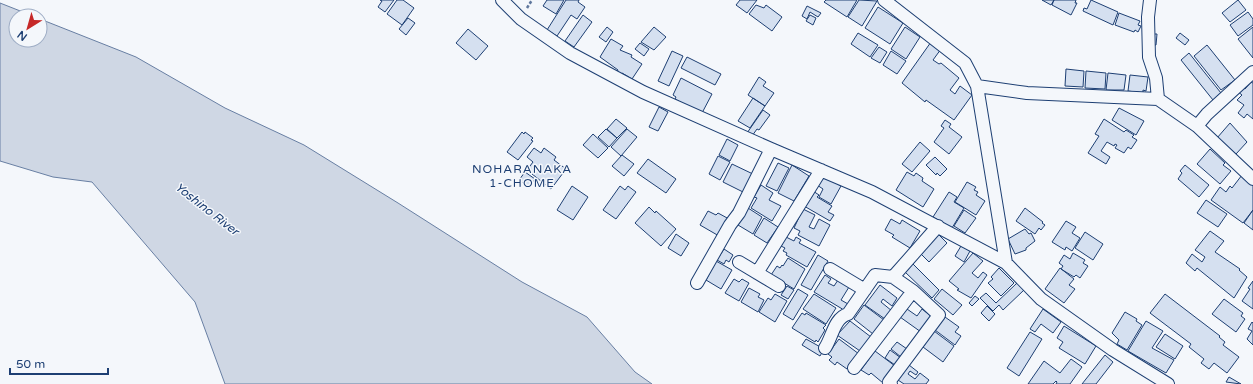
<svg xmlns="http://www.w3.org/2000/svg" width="1253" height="384" font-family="'Varela Round',sans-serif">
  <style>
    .water { fill: #cfd7e4; stroke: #687fa3 }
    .building { fill: #d5e0f0; stroke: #1d3f73 }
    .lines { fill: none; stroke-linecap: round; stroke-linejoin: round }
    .minor-casing { stroke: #1d3f73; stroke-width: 14 }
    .path { stroke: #5e769c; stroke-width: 2.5; stroke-dasharray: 3 2; stroke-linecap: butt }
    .minor { stroke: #f4f7fb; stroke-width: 12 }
    .labels { text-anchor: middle; stroke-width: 3; stroke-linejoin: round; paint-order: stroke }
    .neighbourhood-label { font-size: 12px; letter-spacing: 1px; fill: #1d3f73; stroke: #f4f7fb }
    .water-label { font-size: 12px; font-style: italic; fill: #1d3f73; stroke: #f4f7fb }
  </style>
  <rect width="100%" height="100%" fill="#f4f7fb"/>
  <path class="water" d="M0,3L33,16H16V40H40V19L136,57L225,108L304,145L398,203L522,282L587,317L635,372L652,384H225L195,302L92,182L53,177L0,161Z"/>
  <path class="building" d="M380,0H394L385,12L378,7L382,1Z
    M397,0H403L414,8L402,25L387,14Z
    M547,0H564L556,14L543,6Z
    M566,0H579L578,2L585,7L577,19L571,15L557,36L547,30Z
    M740,0H757L747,13L736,5Z
    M826,0H857L847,17L824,2Z
    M859,0L877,1L862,26L848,17Z
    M1042,0H1054L1051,5Z
    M1054,0H1076L1075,3H1077L1071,15L1052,5Z
    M1091,0L1118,12L1113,25L1083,11L1084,8L1087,9Z
    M1238,0L1246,10L1230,22L1222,13Z
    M756,5L764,8L766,5L782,17L772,31L749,14Z
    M807,6L821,13L818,17L810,12L807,19L802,16Z
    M878,7L903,23L890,44L865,28Z
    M1248,12L1253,19V25L1238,36L1230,25Z
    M1119,13L1140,21L1138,25L1141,26L1138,32L1135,30L1134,32L1115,25Z
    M583,15L592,22L574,47L565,41Z
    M810,15L816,18L813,25L806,21Z
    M408,18L415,23L406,35L399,29Z
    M607,27L613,32L606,42L599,37Z
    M654,27L666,37L654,50L641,42Z
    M905,27L920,37L906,59L891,49Z
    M1253,27V58L1238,39Z
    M468,29L488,46L476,60L456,43Z
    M858,33L878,45L870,57L851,44Z
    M1180,33L1189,40L1185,45L1176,38Z
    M1151,34H1157L1156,45H1150Z
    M611,39L623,46L620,50L632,55L631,57L642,64L632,79L622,73L621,75L617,72L618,70L600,57Z
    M931,42L941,49L933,60L939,64L941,63L959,78L950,90L955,94L960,86L972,95L954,120L926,100L925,102L902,83Z
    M640,43L649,49L644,56L635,49Z
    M1207,45L1235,80L1221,90L1194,56Z
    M879,47L887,52L880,63L871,58Z
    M672,51L683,56L669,86L658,81Z
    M891,51L906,61L897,74L883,65Z
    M1189,53L1221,93L1213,100L1181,60Z
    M687,57L721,74L715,85L681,68Z
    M1066,69L1084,71L1083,87L1065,86Z
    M1086,71L1106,73L1105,89L1085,88Z
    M1108,73L1126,75L1124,90H1106Z
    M1130,75L1148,77L1146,91L1143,90V93L1128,91Z
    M759,77L766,82L763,86L774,93L765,106L748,95Z
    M681,78L712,94L702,113L681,104L682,103L675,99L676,97L673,95Z
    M1251,82L1253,83V119L1247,114L1244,118L1238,113L1244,105L1237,100L1242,95L1237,91L1241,86L1245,89Z
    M753,98L765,106L750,128L738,121Z
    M659,107L668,112L658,131L649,127Z
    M1119,108L1144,121L1136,135L1112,120Z
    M763,110L770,115L759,130L757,129L752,136L747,133Z
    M616,119L627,128L617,138L607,129Z
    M1104,119L1124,132L1126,130L1134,135L1132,137L1137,140L1131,149L1128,147L1124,153L1115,148L1117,145L1115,144L1114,146L1107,142L1101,151L1110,157L1106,164L1088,153L1099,136L1095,134Z
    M945,120L951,124L949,127L962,137L949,154L934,142L944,128L941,126Z
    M1230,123L1247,142L1236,154L1217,138Z
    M606,129L617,138L609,147L598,137Z
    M627,129L637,137L621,156L611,147Z
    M522,132L524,134L525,132L533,138L531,140L533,141L518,160L507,152Z
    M593,134L608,148L598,158L583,145Z
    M727,139L738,145L730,161L719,155Z
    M920,142L930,151L912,172L902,164Z
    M534,148L541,153L544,148L556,157L554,160L566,169L551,189L527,170L533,162L527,157Z
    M1210,149L1225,163L1223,165L1231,171L1220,184L1197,164Z
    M622,155L634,164L624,176L612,166Z
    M718,156L730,162L720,180L709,174Z
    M935,157L947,169L940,176L937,173L936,175L926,165Z
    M648,159L676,179L666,193L637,173Z
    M778,163L789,168L777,191L766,186Z
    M732,164L755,175L745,193L723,182Z
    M792,165L809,176L794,201L778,193Z
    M1185,165L1209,185L1199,197L1178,179L1182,173L1180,171Z
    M525,172L535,179L529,187L519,180Z
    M907,172L914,176L916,173L923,178L922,181L934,189L923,207L896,190Z
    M1242,175L1253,184V210L1243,223L1211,200L1220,187L1226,192L1230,186L1232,188Z
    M823,176L841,186L831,204L819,197L823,189L817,185Z
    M967,182L976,187L974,190L978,192L976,195L985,201L976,215L955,202Z
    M761,185L773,193L769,200L781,206L772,221L751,208L757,198L754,197Z
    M572,186L588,197L573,220L557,210Z
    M620,186L625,190L628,186L636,192L616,219L603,210Z
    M813,191L819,195L817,197L832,206L828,212L834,215L830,221L804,206Z
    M949,192L957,197L954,202L964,208L952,228L933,217Z
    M1206,200L1227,214L1218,227L1197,213Z
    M649,207L655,213L656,211L676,229L661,246L635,223Z
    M748,208L762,217L753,234L738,225Z
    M1025,208L1043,222L1042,223L1045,225L1041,230L1039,228L1035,234L1016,221Z
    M803,209L815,215L809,227L814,229L819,219L830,225L819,246L798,235L800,231L794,228Z
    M964,210L976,218L965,233L954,226Z
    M1253,210V230L1244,223Z
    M708,211L716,215L718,213L729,219L719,236L700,225Z
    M764,218L778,227L767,243L754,235Z
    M891,219L900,224L902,220L920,231L910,248L892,237L894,235L885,230Z
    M1066,221L1076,227L1072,233L1080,238L1072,251L1066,247L1065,250L1052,242Z
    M1025,229L1029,234L1031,233L1035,241L1026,248V250L1015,254L1008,239Z
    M1210,231L1224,241L1215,252L1240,269L1239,270L1247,277L1234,298L1197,268L1195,271L1186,263L1192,254L1202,262L1205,257L1195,250Z
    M1085,232L1103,244L1093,260L1075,248Z
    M676,234L689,243L681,256L668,248Z
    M938,234L947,243L929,262L920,253Z
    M786,237L794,241L796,237L801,240L799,243L816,252L807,267L786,255L787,253L783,251L785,248L781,246Z
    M961,246L970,251L964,262L955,256Z
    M724,249L733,255L729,262L726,260L724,264L717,260Z
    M973,253L983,261L972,273L978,278L983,272L987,275L971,298L957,290L959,289L949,281Z
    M1073,253L1085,260L1083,263L1088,266L1080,278L1076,275L1074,277L1061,269L1063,266L1059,263L1064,255L1070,259Z
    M818,255L828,261L811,290L801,285Z
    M788,258L805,269L794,289L771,275L777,266L780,268L782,265L783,266Z
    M716,261L732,270L721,289L706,280Z
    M912,263L939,290L932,298L904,271Z
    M999,268L1014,283L1001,296L988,283L993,279L991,277Z
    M1060,268L1074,279L1069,285L1075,289L1064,303L1045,289Z
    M825,275L831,279L828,283L834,286L838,280L849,287L841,300L848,304L844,310L814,292Z
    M734,279L739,282L742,279L749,283L739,301L725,293Z
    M1253,281V309L1242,301L1250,289L1248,288Z
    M1017,283L1024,290L1003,310L999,305L993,311L980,298L986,293L996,303Z
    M880,285L897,298L892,306L883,299L881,302L892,311L885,319L865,305Z
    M787,286L794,290L788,299L781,295Z
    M749,288L760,294L758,297L764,300L758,312L741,302Z
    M798,289L808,295L793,320L783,314Z
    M942,289L962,305L953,315L934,299Z
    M775,294L787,301L775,322L759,312L768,298L771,300Z
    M814,294L836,308L826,324L803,309Z
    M1165,294L1220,336L1219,337L1225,342L1223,345L1239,357L1227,373L1214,363L1209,369L1201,363L1204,359L1189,347L1191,344L1150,313Z
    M975,296L979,299L972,306L969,303Z
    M1224,299L1243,313L1241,316L1245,319L1236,332L1212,314Z
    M864,305L884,320L873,334L854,319Z
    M987,306L995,314L989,321L981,313Z
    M907,309L917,316L922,309L932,317L921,332L900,317Z
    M1043,309L1061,322L1053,333L1041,324L1035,332L1030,329Z
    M1125,312L1137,319L1136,321L1142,325L1127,350L1117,344L1119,340L1112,333Z
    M802,313L805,315L806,313L826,325L823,328L825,330L818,342L816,340L815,342L792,328Z
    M945,317L959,327L955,332L961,336L955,345L935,330Z
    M850,321L871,337L860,351L837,335Z
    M1146,321L1163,331L1152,348L1174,360L1166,373L1128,351Z
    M1252,322L1253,323V345L1247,339L1252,331L1248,329Z
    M1064,326L1096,346L1085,364L1059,348L1063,342L1057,338Z
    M934,331L954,346L943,362L923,347Z
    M1030,332L1042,339L1019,376L1007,368Z
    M1165,334L1183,346L1175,359L1156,347Z
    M806,339L824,349L820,356L802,345Z
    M839,339L859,354L847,369L837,362L835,365L829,360L832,357L828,354Z
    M897,342L907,349L901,357L891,349Z
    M890,350L901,358L895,365L885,358Z
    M875,351L895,366L883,383L871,373L869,375L861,370Z
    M1105,355L1113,362L1096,384H1082Z
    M1071,359L1082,367L1070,384H1056L1057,382L1056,381L1053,384H1028L1044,361L1060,373Z
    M909,365L918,372L916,375L910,371L908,374L915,379L920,373L929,380L926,384H904L898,380Z
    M1229,377L1241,384L1226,382Z"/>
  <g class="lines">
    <defs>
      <path id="minor" d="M502,0L521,19L570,53L643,92L771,149L872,192L1006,263L1041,299L1113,350L1168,384
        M884,0L965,63L977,86L1006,263
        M1150,0L1148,17L1149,57L1156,78L1158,99
        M977,86L1027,93L1158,99L1197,126L1253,179
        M1197,126L1207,114L1253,72
        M739,262L779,286
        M830,269L865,290
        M757,273L821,170
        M697,283L730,225L739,213L771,149
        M825,348C832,338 834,318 848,314L875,275L893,277L938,226
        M854,368L913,291
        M891,384L889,382L939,315L913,291L893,277"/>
    </defs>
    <use href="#minor" class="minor-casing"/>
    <path class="path" d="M527,8L532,0"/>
    <use href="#minor" class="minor"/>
  </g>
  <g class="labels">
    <g class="neighbourhood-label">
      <text x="522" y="173">NOHARANAKA<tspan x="522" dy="14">1-CHOME</tspan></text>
    </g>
    <g class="water-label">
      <text transform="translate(207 209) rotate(38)" y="4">Yoshino River</text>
    </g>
  </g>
  <g transform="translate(28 28) rotate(217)"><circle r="19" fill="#f4f7fb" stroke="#9eadc5"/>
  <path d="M0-3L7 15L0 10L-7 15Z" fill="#c62828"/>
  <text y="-6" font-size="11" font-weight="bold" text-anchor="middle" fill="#1d3f73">N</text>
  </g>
  <path d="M10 368v6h98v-6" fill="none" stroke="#1d3f73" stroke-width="2"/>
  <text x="16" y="368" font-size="12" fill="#1d3f73" stroke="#f4f7fb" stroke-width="3" paint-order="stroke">50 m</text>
</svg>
